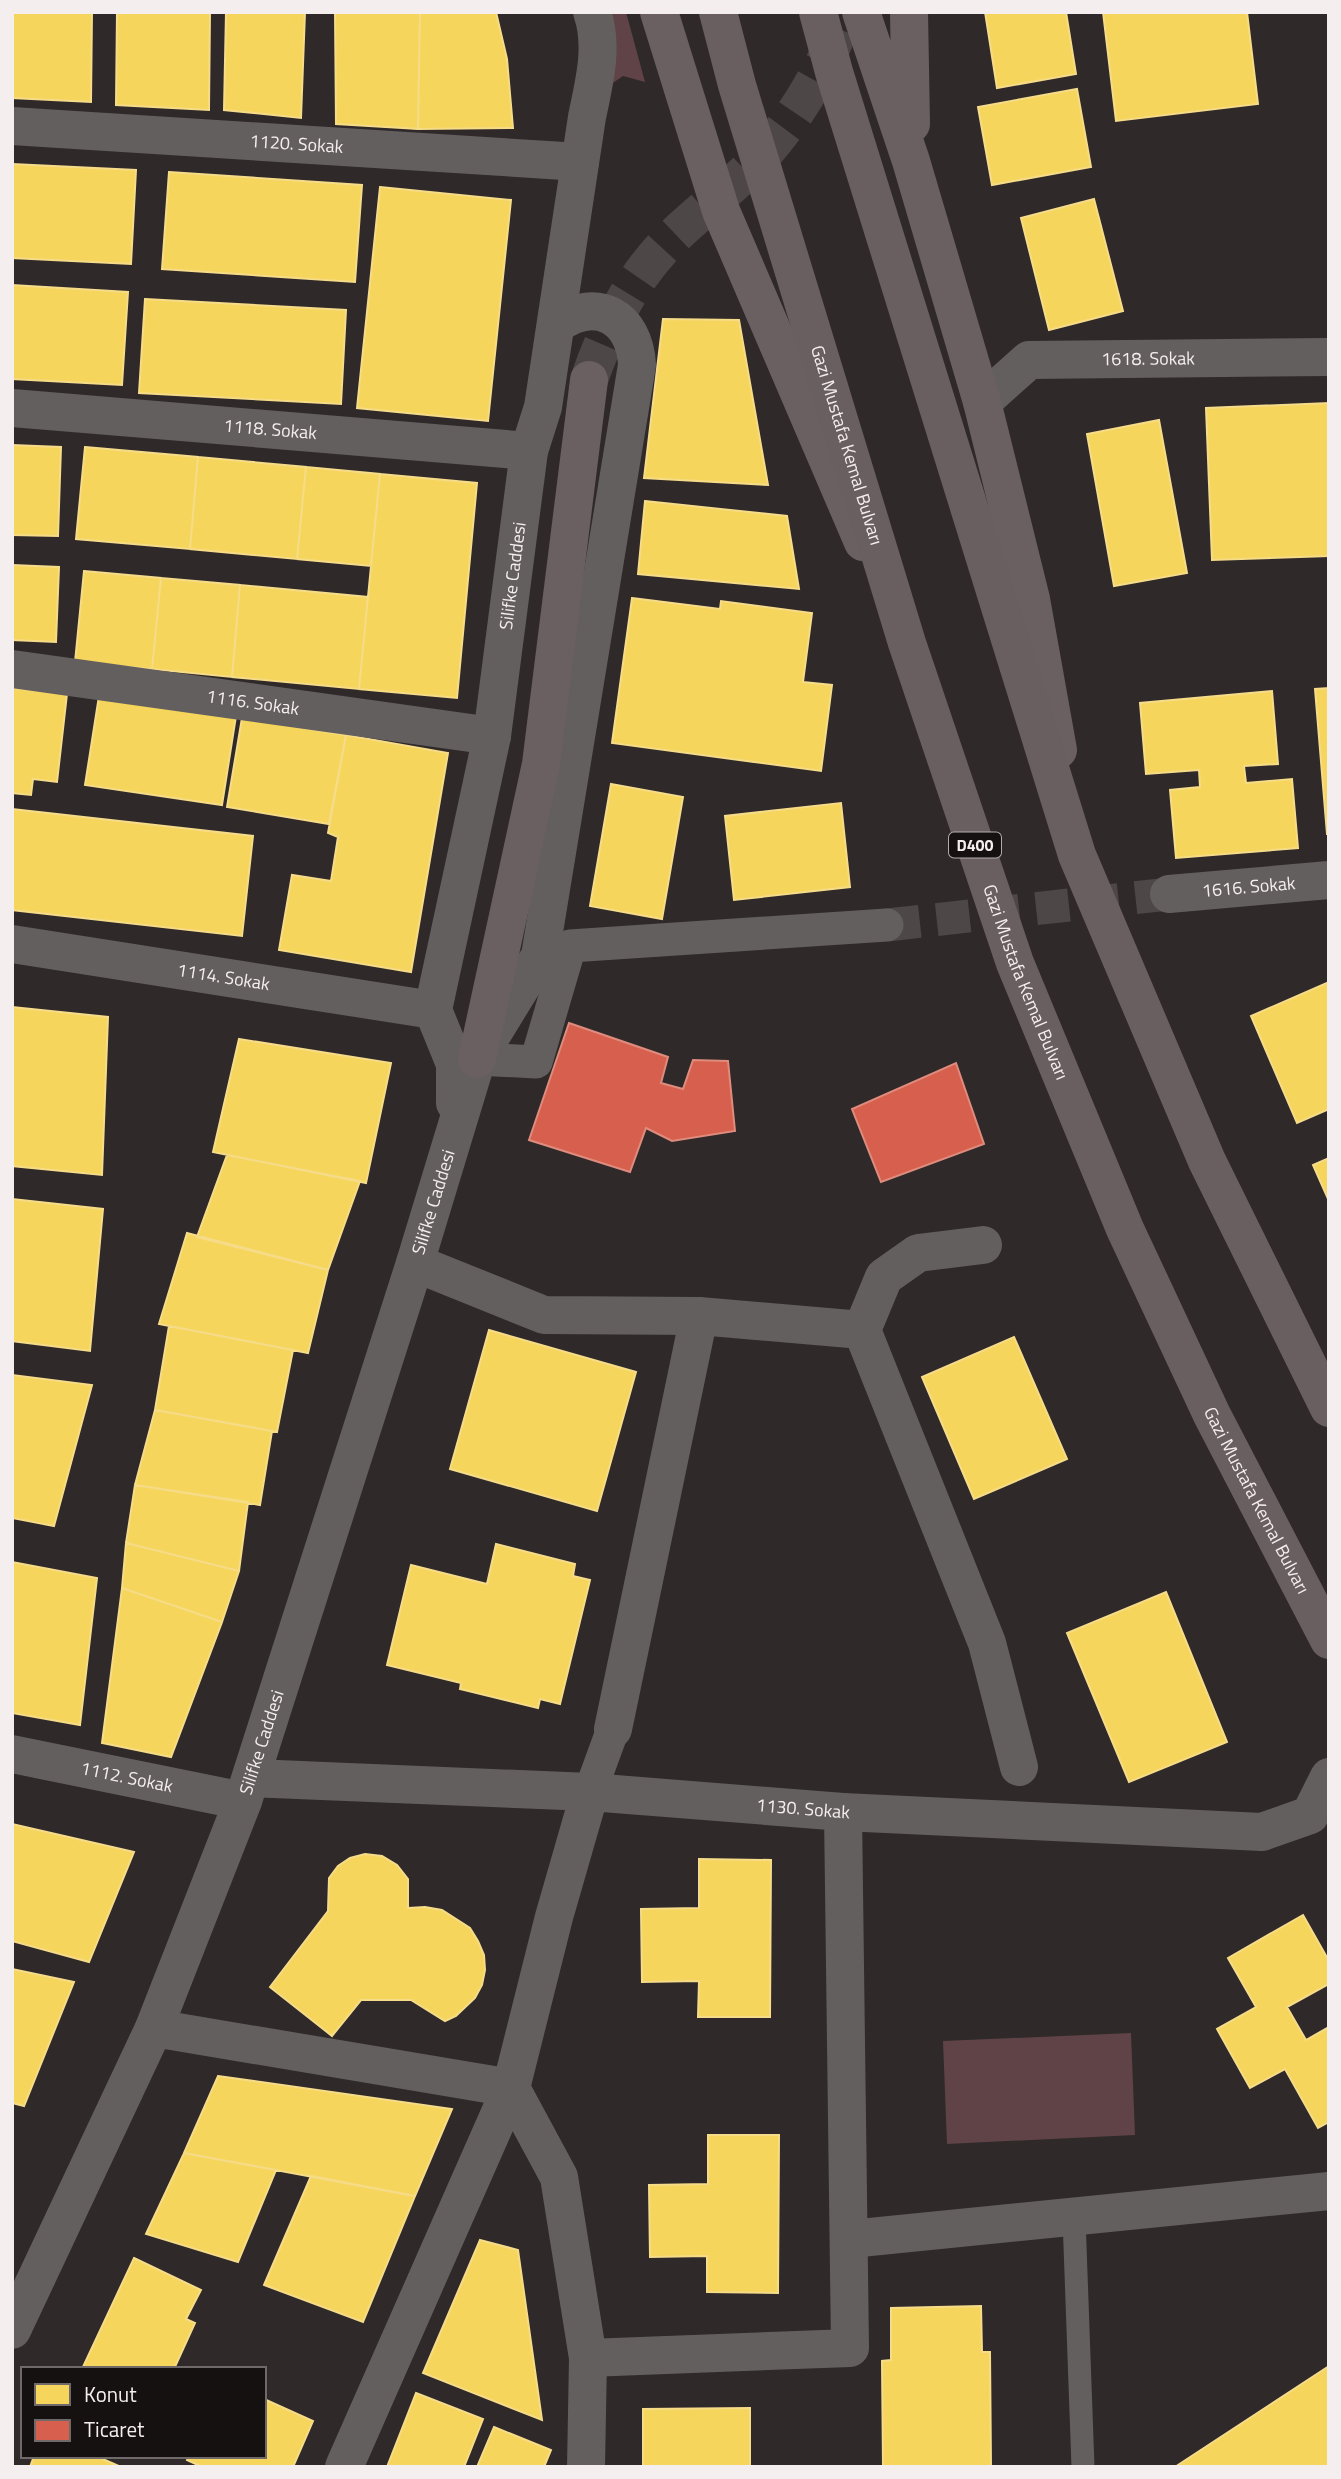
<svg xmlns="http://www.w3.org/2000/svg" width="1341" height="2479" font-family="'Titillium Web',sans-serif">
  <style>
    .green { fill: #5f4346 }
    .homes { fill: #f6d55c; stroke: #f6dc88; stroke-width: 2 }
    .shops { fill: #d6604d; stroke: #df8b7d; stroke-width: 2 }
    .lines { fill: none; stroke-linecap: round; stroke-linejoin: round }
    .pedestrian-tunnel { stroke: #4d4747; stroke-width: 33; stroke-dasharray: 33 17; stroke-linecap: butt }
    .primary-tunnel { stroke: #4d4747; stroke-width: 38; stroke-dasharray: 38 19; stroke-linecap: butt }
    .service { stroke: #645f5f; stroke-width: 23 }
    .pedestrian { stroke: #645f5f; stroke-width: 33 }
    .minor { stroke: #645f5f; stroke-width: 38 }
    .tertiary { stroke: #645f5f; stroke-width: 38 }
    .primary { stroke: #6a6061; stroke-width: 38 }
    .trunk { stroke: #6a5f60; stroke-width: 38 }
    .labels { text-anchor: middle; stroke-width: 7; stroke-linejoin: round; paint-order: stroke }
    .shield { fill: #161111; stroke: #b2acac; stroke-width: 2 }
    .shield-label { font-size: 16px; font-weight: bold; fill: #f5eeee }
    .street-label { font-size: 18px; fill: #f5eeee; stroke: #161111 }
  </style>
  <rect width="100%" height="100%" fill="#2f2929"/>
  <path class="green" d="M600,12H626L645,82L623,76L604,89Z
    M1131,2033L1135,2135L947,2144L943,2041Z"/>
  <path class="homes" d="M12,12H92L91,102L12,98Z
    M117,12H210L209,110L116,105Z
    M226,12H305L301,118L224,110Z
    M335,12H420L418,129L336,124Z
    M420,12H496L507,59L513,128L418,129Z
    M985,12H1066L1076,74L997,88Z
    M1103,12H1247L1258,104L1116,121Z
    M1077,89L1091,167L992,185L978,107Z
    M12,164L136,170L131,264L12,258Z
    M169,172L362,185L355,282L162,269Z
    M380,187L511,200L488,421L357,408Z
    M1094,199L1123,311L1049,330L1021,218Z
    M12,285L128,292L122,385L12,379Z
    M145,299L346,310L341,404L139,393Z
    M663,319L739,320L768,485L644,478Z
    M1329,403V556L1212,560L1206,408Z
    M1159,420L1187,573L1114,586L1087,434Z
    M12,445L61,447L58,536L12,535Z
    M85,447L198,457L190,549L76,539Z
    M198,457L306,467L297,559L190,549Z
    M306,467L380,474L371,566L297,559Z
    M380,474L477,483L457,698L359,689Z
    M645,501L787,516L799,589L638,574Z
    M12,565L59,567L56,642L12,640Z
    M84,571L161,578L152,669L75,662Z
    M161,578L240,585L232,677L152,669Z
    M240,585L368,597L359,689L232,677Z
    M632,598L720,609L721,601L812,613L803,682L832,685L821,771L612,743Z
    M12,688L67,694L57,782L33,779L31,795L12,793Z
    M1329,688V834H1327L1315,689Z
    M1272,691L1278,764L1244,766L1246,783L1292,779L1298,848L1176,858L1170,790L1200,787L1199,770L1146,774L1140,703Z
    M99,696L236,716L222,805L85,785Z
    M242,718L346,735L329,824L227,807Z
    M346,735L448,753L411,972L279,950L292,875L331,881L338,837L328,833Z
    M611,784L683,797L662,919L590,906Z
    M841,803L850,887L734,900L725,816Z
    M12,809L253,836L242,936L12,910Z
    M1329,982V1109L1297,1123L1251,1016Z
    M12,1007L108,1017L102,1175L12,1166Z
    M239,1039L391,1063L366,1183L213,1152Z
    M227,1155L360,1181L328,1270L197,1237Z
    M1329,1158V1201L1313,1165Z
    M12,1199L103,1209L90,1351L12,1341Z
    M187,1233L328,1270L308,1353L159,1324Z
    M169,1326L293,1350L277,1432L155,1410Z
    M489,1330L636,1372L597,1511L450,1469Z
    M1014,1337L1067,1459L974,1499L922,1377Z
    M12,1375L92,1385L54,1526L12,1518Z
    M155,1410L272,1431L260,1505L135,1485Z
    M135,1485L248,1502L239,1571L126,1543Z
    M126,1543L239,1571L222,1622L122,1588Z
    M496,1544L575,1564L573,1576L590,1580L560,1704L540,1699L538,1708L460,1689L461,1683L387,1665L411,1565L487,1584Z
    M12,1562L97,1578L80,1725L12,1713Z
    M122,1588L222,1622L171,1757L102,1743Z
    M1166,1592L1227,1742L1129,1782L1067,1633Z
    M12,1824L134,1852L89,1962L12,1941Z
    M365,1854L382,1856L397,1865L408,1879V1908L425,1907L442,1910L470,1928L478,1941L484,1955L485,1970L482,1985L475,1998L456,2016L445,2021L411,2000H361L332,2036L270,1987L328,1911L329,1878L338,1866L350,1858Z
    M699,1859L771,1860L770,2017H698L699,1981L642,1982L641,1909L699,1908Z
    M1303,1915L1329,1961V1984L1287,2007L1306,2040L1329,2027V2122L1318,2128L1285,2069L1250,2088L1217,2029L1256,2007L1228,1958Z
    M12,1969L74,1982L24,2106L12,2103Z
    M218,2076L452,2109L415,2196L184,2153Z
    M708,2135H779L778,2293L707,2292V2256L650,2257L649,2185L708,2184Z
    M184,2153L276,2170L238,2262L146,2234Z
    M311,2176L415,2196L363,2322L264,2285Z
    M480,2240L518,2250L542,2420L423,2373Z
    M134,2258L201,2290L186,2319L195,2323L174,2369H82Z
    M981,2306L982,2352H990L991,2467H883L882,2361L891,2360V2308Z
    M1329,2366V2467H1175Z
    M416,2393L483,2419L464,2467H387Z
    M264,2399L313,2421L293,2467H202L187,2460L189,2456H264Z
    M750,2408V2467H643V2409Z
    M494,2427L551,2450L544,2467H477Z
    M34,2456H96L121,2467H30Z"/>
  <path class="shops" d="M569,1023L668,1057L661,1083L683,1089L693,1060L728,1061L735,1131L672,1141L646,1128L630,1172L529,1140Z
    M956,1063L984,1144L881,1182L852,1109Z"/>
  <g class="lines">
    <path class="pedestrian-tunnel" d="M887,925L1169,894"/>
    <path class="primary-tunnel" d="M589,380C607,328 632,277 672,238C703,208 738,183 766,151C802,109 827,63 846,12"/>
    <path class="service" d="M1074,2218L1083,2467"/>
    <path class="pedestrian" d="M477,1059L536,1062L570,946L887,925
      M590,1792L613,1729"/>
    <g class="minor">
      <path id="s1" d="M12,126L580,162"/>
      <path id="s2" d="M982,402L1029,360L1329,357"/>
      <path id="s3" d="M12,408L529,451"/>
      <path id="s4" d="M12,669L492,736"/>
      <path id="s5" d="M1169,894L1329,880"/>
      <path id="s6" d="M12,944L433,1010"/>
      <path d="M983,1245L918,1253L884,1277L862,1330L987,1643L1019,1767"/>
      <path d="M415,1263L544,1315L699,1316L862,1330"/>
      <path d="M613,1729L699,1316"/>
      <path id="s7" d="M12,1754L243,1801"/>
      <path id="s8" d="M251,1778L590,1792L843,1812L1262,1832L1310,1815L1329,1777"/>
      <path d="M154,2028L511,2088L559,2177L588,2358L586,2467"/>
      <path d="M850,2239L1329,2191"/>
      <path d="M588,2358L850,2348L843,1812"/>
      <path d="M344,2467L511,2088L554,1917L590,1792"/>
    </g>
    <g class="tertiary">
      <path id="s9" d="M455,1103V1064L433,1010L492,736L529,451L543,407L587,117C594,83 604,46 592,12"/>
      <path id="s10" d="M12,2330L154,2028L243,1801L415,1263L477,1059L540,956L637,365C635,317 596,295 556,325"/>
    </g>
    <path class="primary" d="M659,12L721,211L863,542
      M861,12L911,161L982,402L1031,599L1058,750
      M909,12L911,124
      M477,1059L541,764L589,380"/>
    <g class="trunk">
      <path id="s11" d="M718,12L737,85L907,643L1015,963L1125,1229L1212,1415L1329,1640"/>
      <path d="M818,12L834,72L1077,855L1207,1161L1329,1408"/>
    </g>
  </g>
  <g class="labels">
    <rect class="shield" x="949" y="832.5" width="52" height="25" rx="5"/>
    <g class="shield-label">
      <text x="975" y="851">D400</text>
    </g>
    <g class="street-label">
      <text dy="6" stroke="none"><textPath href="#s1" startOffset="285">1120. Sokak</textPath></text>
      <text dy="6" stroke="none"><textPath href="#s2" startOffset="182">1618. Sokak</textPath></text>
      <text dy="6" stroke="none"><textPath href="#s3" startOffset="259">1118. Sokak</textPath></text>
      <text dy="6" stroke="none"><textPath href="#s11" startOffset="452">Gazi Mustafa Kemal Bulvarı</textPath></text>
      <text dy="6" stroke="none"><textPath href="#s9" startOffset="539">Silifke Caddesi</textPath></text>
      <text dy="6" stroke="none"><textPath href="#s4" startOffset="243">1116. Sokak</textPath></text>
      <text dy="6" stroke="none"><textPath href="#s5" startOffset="80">1616. Sokak</textPath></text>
      <text dy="6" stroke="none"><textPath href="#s6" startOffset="214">1114. Sokak</textPath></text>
      <text dy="6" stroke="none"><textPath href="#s11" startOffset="1018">Gazi Mustafa Kemal Bulvarı</textPath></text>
      <text dy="6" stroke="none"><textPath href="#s10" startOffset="1206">Silifke Caddesi</textPath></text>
      <text dy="6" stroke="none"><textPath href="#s11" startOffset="1586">Gazi Mustafa Kemal Bulvarı</textPath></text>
      <text dy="6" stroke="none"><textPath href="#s10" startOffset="639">Silifke Caddesi</textPath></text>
      <text dy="6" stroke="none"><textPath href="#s7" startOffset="117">1112. Sokak</textPath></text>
      <text dy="6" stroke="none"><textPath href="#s8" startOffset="553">1130. Sokak</textPath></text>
    </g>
  </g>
  <rect width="1341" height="2479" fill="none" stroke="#f5eeee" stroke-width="28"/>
  <rect x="21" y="2367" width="245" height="91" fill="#161111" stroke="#6f6969" stroke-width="2"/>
  <rect x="35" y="2384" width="35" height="21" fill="#f6d55c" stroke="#6f6969" stroke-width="2"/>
  <text x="84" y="2402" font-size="21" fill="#f5eeee">Konut</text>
  <rect x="35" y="2420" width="35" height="21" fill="#d6604d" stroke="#6f6969" stroke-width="2"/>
  <text x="84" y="2437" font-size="21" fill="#f5eeee">Ticaret</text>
</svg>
